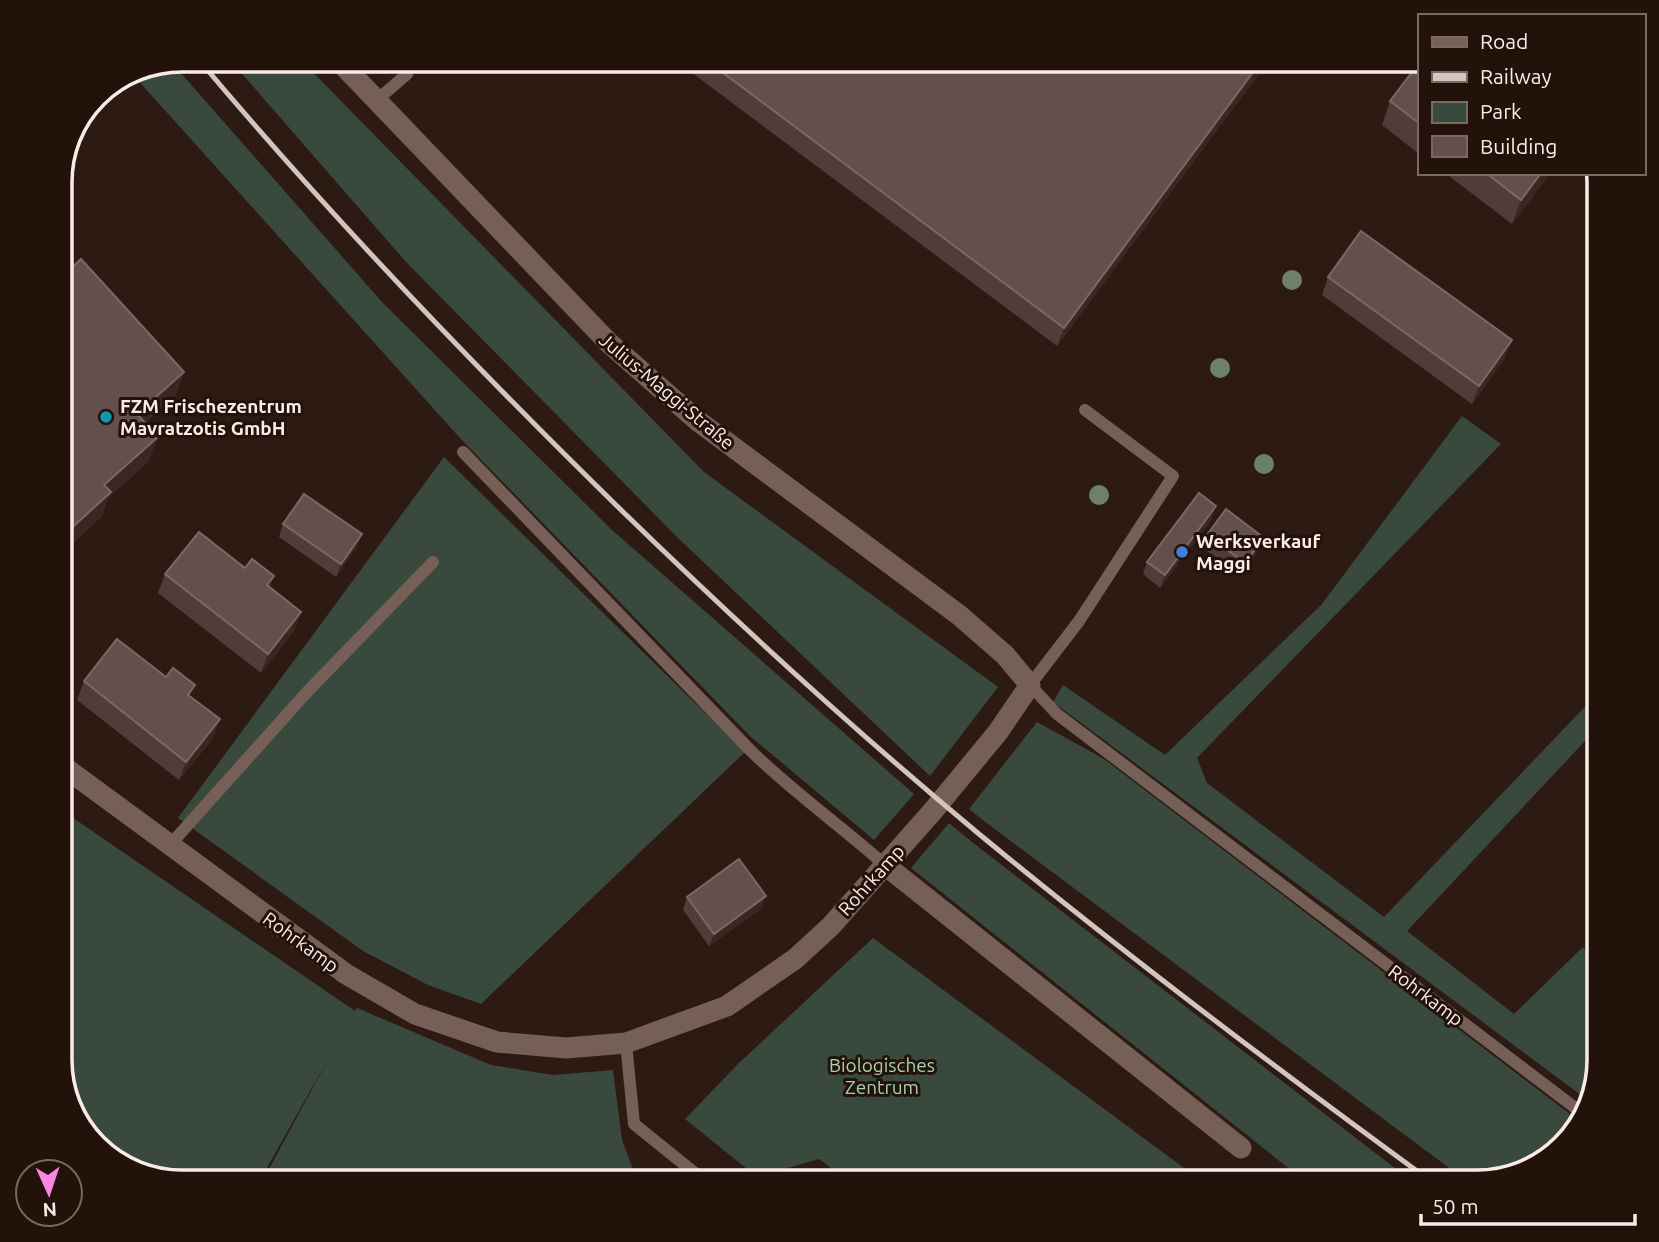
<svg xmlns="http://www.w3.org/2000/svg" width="1659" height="1242" font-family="Ubuntu,sans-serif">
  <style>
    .green { fill: #39493d }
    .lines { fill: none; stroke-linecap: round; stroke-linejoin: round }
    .service { stroke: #755f56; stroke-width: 12 }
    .minor { stroke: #755f56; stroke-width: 21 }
    .rail { stroke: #d2c4bf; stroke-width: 5 }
    .tree { fill: #6d8168 }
    .wall { fill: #523c39 }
    .shaded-wall { fill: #3b2722 }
    .building { fill: #644f4c; stroke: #7b6864; stroke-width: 2 }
    .culture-dot { fill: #0f9aa8; stroke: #23120a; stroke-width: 2.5 }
    .shop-dot { fill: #3f7fe0; stroke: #23120a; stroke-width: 2.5 }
    .labels { text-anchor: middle; stroke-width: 6; stroke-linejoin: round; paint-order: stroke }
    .street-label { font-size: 19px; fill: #f9ece7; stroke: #23120a }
    .poi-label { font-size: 19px; font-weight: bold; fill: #f9ece7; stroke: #23120a; text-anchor: start }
    .park-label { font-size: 19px; fill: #a1d4ae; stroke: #23120a }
    .rim { fill: none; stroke: #f9ece7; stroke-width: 3.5 }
  </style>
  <rect width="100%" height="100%" fill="#2d1b13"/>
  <path class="green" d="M230,60H301L704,472L998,687L930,776L677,537L406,262Z
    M172,63L382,302L612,530L914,794L874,840L750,736L460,438L135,77Z
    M1462,416L1501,444L1197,758L1207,783L1384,917L1599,692V726L1407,931L1514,1014L1583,947L1599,970V1061L1586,1099L1053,702L1063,685L1165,755L1322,604Z
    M444,457L745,752L481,1004L428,985L363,951L178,818Z
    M1037,722L1104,759L1579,1121L1574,1135L1531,1170L1477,1182H1468L988,824L969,809Z
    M60,809L355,1011L357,1008L491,1065L553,1075L613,1070L622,1140L637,1180L640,1182H262L331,1054L259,1182H181L107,1157L72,1115L60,1068Z
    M949,823L972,842L1413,1182H1308L1292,1171L911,868Z
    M873,938L1203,1182H849L819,1159L757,1177L685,1119L739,1063Z"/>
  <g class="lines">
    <path class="service" d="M377,100L407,74L411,60
      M1085,410L1173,476L1079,621L1030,685L1057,714L1582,1113
      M463,452L751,751C793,792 841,826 885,865
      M169,846L307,692L433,562
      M626,1043L634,1124L706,1182"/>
    <path class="minor" d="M60,764L346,974L415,1014L497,1042L566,1048L626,1043L727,1006L795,959L831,926L932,812L998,732L1030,685L1005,655L959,615L698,421L609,343L338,60
      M885,865L1241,1148"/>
    <path class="rail" d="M199,60C330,216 472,364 618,507C734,620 854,730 979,834C1126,955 1278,1070 1432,1182"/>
  </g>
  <g class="tree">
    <circle cx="1292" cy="280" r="10"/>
    <circle cx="1220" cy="368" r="10"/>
    <circle cx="1264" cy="464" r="10"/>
    <circle cx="1099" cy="495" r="10"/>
  </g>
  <path class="wall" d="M675,60H1269L1057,346Z
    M1419,63V154L1382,125L1390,101Z
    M1445,173H1550L1512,224Z
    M1328,277L1505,358L1472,404L1322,295Z
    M60,279L184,372L175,396L145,423L149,461L108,498L102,516L60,555Z
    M1212,519L1160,588L1143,574L1147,562Z
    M283,524L357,547L336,577L279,537Z
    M1207,535L1264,538L1259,550L1240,575L1203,548Z
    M165,574L270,588L294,631L261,673L158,593Z
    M84,681L191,697L213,738L179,780L77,700Z
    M687,897L761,909L709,946L683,910Z"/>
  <path class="shaded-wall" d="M1262,60H1269L1057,346L1064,328Z
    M1541,173H1550L1512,224L1521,200Z
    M1512,340L1505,358L1472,404L1479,386Z
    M184,372L175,396L128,438L137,414Z
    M158,437L149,461L108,498L102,516L60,555V546L64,535L104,485Z
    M1216,506L1212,519L1160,588L1165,575Z
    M362,534L357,547L336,577L341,564Z
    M1264,538L1259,550L1240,575L1245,563Z
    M274,576L268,594L267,585Z
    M301,612L294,631L261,673L268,654Z
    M220,719L213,738L179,780L186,762Z
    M766,896L761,909L709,946L714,934Z"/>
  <path class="building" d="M706,60H1262L1064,328Z
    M1419,63V123L1390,101Z
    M1486,173H1541L1521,200Z
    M1361,231L1512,340L1479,386L1328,277Z
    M81,259L184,372L137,414L158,437L104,485L111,492L64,535L60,530V279Z
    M1199,493L1216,506L1165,575L1147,562Z
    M304,494L362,534L341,564L283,524Z
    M1226,509L1264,538L1245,563L1207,535Z
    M199,532L245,568L252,559L274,576L267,585L301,612L268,654L165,574Z
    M117,639L166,677L173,668L195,685L188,695L220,719L186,762L84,681Z
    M739,859L766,896L714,934L687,897Z"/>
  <circle class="culture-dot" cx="106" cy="417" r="7"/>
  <circle class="shop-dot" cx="1182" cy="552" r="7"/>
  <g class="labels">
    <g class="street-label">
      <text transform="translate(667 391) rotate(40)" y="7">Julius-Maggi-Straße</text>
      <text transform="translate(871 880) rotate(-48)" y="7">Rohrkamp</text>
      <text transform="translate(301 942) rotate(36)" y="7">Rohrkamp</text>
      <text transform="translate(1426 995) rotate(37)" y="7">Rohrkamp</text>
    </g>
    <g class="poi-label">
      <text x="120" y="413">FZM Frischezentrum<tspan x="120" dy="22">Mavratzotis GmbH</tspan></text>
      <text x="1196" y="548">Werksverkauf<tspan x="1196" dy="22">Maggi</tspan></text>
    </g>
    <g class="park-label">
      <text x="882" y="1072">Biologisches<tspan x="882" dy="22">Zentrum</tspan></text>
    </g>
  </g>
  <path d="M0 0H1659V1242H0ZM182 72H1477A110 110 0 0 1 1587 182V1060A110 110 0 0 1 1477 1170H182A110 110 0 0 1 72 1060V182A110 110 0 0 1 182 72Z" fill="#23120a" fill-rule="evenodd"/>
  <path class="rim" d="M182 72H1477A110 110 0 0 1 1587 182V1060A110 110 0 0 1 1477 1170H182A110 110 0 0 1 72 1060V182A110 110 0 0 1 182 72Z"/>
  <rect x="1418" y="14" width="228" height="161" fill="#23120a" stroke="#796962" stroke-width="2"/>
  <rect x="1432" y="37" width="35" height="10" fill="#755f56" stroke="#796962" stroke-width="2"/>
  <text x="1480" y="49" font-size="21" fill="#f9ece7">Road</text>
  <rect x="1432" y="72" width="35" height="10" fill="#d2c4bf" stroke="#796962" stroke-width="2"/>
  <text x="1480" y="84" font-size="21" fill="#f9ece7">Railway</text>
  <rect x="1432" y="102" width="35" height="21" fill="#39493d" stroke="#796962" stroke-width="2"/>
  <text x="1480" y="119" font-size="21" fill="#f9ece7">Park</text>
  <rect x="1432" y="136" width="35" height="21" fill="#644f4c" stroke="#796962" stroke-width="2"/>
  <text x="1480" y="154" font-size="21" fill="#f9ece7">Building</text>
  <g transform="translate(49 1193) rotate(177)"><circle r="33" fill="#23120a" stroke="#796962" stroke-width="2"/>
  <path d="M0-5L12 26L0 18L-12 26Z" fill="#fc86e4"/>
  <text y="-10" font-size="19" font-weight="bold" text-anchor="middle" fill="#f9ece7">N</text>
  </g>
  <path d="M1421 1214v10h214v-10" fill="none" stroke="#f9ece7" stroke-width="3.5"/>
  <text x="1432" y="1214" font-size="21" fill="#f9ece7" stroke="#23120a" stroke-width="5" paint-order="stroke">50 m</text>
</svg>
